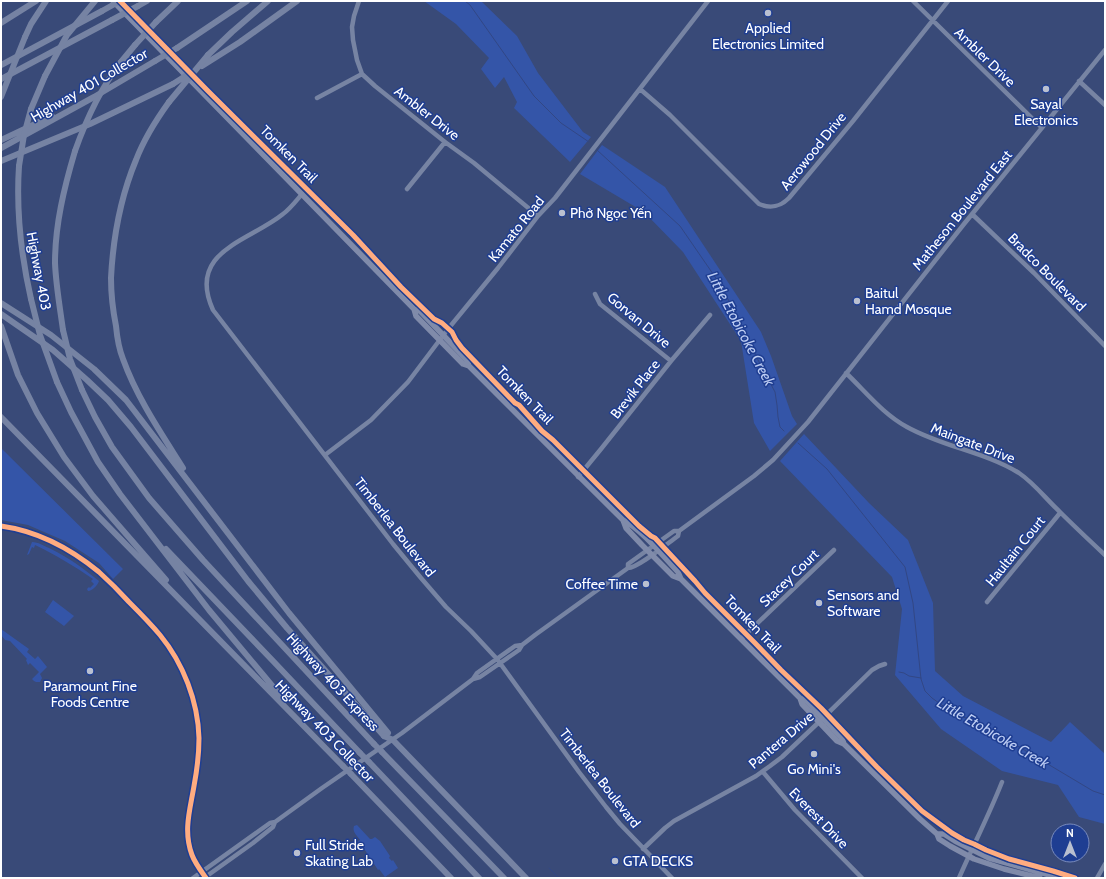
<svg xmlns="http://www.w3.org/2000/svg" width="1106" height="879" font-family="Cabin,sans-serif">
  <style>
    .green { fill: #3455a8 }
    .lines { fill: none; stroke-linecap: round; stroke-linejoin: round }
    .stream { stroke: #324785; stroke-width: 1 }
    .minor { stroke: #7784a3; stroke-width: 4.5 }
    .major { stroke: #808baa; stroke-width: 5.5 }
    .highway { stroke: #7683a3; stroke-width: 6 }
    .highway-bridge { stroke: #7683a3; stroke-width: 6 }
    .cycleway-casing { stroke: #1f3e92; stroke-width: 8 }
    .cycleway { stroke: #ffac80; stroke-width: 5 }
    .poi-dot { fill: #bac0d0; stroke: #1f3e92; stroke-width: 1.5 }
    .labels { text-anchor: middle; stroke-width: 3; stroke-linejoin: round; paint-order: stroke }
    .poi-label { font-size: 14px; fill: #fff; stroke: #1f3e92; text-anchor: start }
    .street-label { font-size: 14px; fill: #fff; stroke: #1f3e92 }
    .water-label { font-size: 15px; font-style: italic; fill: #bdcdf4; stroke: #1f3e92 }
  </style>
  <rect width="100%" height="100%" fill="#394a78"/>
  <path class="green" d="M424,1H481L517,36L538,73L583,132L591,137L570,162L514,108L517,102L504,77L495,88L481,69L489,58L456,24Z
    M602,145L665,187L761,332L771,356L792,416L797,424L770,451L754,423L741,341L683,252L644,212L580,174Z
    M804,434L869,503L908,540L933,603L935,671L963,696L1051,742L1070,722L1105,754V824L1079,817L1058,785L1002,771L941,729L895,675L902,609L892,577L780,461Z
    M1,448L123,569L113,579L99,563L65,541L28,525L1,520Z
    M32,542C38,542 44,546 49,548C68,557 83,568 99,581C98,585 92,591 88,591L87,589L89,587L90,588L94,584L91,581L93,579C74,566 56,555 35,545L34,548L32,547L29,554L27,555Z
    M53,600L74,616L64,626L45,612Z
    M1,629L29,649L27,652L35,659L38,656L47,667L40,674L42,678L40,682H36L34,681L32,679L39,672L30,663L28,665L26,660L27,659L10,641L5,640L1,635Z
    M357,825L370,839H372L375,837L380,841L390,856L389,858L392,861L393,860L398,868L385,877L379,869L389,862L378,870L361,844H359L358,841L360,840C357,835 352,832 354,826Z"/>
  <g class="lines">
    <path class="stream" d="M465,1L470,5L534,96L561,123L589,142
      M597,150L680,226L722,287L757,358L775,392L777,405L778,417L780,427L784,431
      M798,443L827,469L905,567L913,603L921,679L925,691L932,698L953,713L979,723L1093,791L1105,795
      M899,672L904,673L909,676L921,678
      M549,868L559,878"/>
    <path class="minor" d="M359,1L354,16L352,27L353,40L357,60L362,74L375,86L445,142L474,163L538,216
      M913,1L1042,128
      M1079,81L1105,105
      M640,89L670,115L759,204C771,209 780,207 789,198L853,121L948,1
      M317,98L362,74
      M407,189L445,142
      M302,194C296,201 290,209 283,214C250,241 186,251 213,310L393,544L421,578L446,607L471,631L497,659L579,772L606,807L620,824L672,878
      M972,214L1034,273L1105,346
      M595,294L600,304L671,361
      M846,373C866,392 883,414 907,427C943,447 985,452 1019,473C1034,483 1046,499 1059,511C1074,526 1090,541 1105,555
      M325,455L371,420L408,382L448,329L498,268L538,216L555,198L708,1
      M578,477L601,449L671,361L710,315
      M1,526C38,531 73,549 101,573C110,582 119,592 128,601C139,612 150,622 159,634C183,663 197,700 199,737C201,785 172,827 202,872
      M628,568V564L674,531H679L754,476L773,460L808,422L964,224L1105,50
      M987,602L1060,513
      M741,639L834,550
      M473,679L480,677L519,650L522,645L535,635L628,568C638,568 668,543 678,536L679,531
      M763,772L795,810L862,878
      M643,849L665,828L674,821L756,776L770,766L782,757L819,722L872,670L879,666L885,664
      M193,878L270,823L275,822
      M204,878L253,843L273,827L275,822L322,788L402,733L473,679L477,673L515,646L522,645
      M959,878C973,846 989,815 1002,782
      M1097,878L1105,864"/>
    <path class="major" d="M113,1L414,309L420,311L467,360L469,366C520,417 571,469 623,520C641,529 663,556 678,572L681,579
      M414,309L416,316L463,364L469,366
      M623,520L626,528L642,545L673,576L681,579L800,698L807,701L842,738L844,744L920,819L937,834L939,839L950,846L974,859L1004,869L1040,878
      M800,698L802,704L837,741L844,744
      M937,834H944L955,841L989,858L1060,878"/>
    <path class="highway" d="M138,6L147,1
      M156,22L178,1
      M1,23L36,1
      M25,37L31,24L46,1
      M177,48L247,1
      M208,55L232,32L268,1
      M121,62L135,45
      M1,65L102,11
      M202,66L240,42L297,1
      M1,79L112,20
      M169,102C156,120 144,139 136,160C121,196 113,239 111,278C111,294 113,311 116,326C117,337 119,349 123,359C137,398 161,433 183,468
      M31,109L45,76
      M1,140L52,116
      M1,148L94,97L155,61
      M1,161L90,124L173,84
      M19,166C16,211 21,255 31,299
      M1,303L51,335L94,369L126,400L289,613L388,733
      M1,314L53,350L87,380L108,400L131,427L248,581L287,628L384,736
      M1,326L18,375L37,413L64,457L93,496L166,580
      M63,330C60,308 56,286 55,263C55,225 64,188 75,151
      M57,382L71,412L98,462L120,494L209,610L279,694L281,701
      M82,390L95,417L112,447L149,498L203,560L374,744
      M1,417L343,766
      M166,549L274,662L360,753
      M393,740L526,878
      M382,752L504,878
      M369,762L479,878
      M351,774L451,878"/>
    <path class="highway-bridge" d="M102,11L120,1
      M112,20L138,6
      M135,45L156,22
      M155,61L177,48
      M45,76L67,35L95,1
      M173,84L187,75
      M1,97L25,37
      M169,102L208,55
      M75,151C86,120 100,89 121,62
      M19,166L24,135L31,109
      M31,299L40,335L57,382
      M63,330L70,359L82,390
      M384,736L393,740
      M374,744L382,752
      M360,753L369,762
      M343,766L351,774"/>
    <defs>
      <path id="cycleway" d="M120,1L208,91L353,235L401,287L434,319L442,323L452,332L456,340L462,348L515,403L519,405L542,431L553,440L639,526L651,536L655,538L695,581L705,593L755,643L781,670L821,708L877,767L922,811L952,833L964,840L974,844L986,850L1009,859L1053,871L1075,878
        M1,526C37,531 71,549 99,572C109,581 119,591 129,602C139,612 150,623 160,635C183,663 198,701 199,738C199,754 197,770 194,786C190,810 183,831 192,855C195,863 201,871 206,878"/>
    </defs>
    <use href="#cycleway" class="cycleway-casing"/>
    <use href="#cycleway" class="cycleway"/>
  </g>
  <g class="poi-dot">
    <circle cx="768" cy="13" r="4"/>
    <circle cx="1046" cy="89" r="4"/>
    <circle cx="562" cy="213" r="4"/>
    <circle cx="857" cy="301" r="4"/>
    <circle cx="646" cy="584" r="4"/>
    <circle cx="819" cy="603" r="4"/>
    <circle cx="90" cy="671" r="4"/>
    <circle cx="814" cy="754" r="4"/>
    <circle cx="297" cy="853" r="4"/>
    <circle cx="615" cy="861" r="4"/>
  </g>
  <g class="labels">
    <g class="poi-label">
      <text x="768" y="33" text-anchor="middle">Applied<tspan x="768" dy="16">Electronics Limited</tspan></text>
      <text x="1046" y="109" text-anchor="middle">Sayal<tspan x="1046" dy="16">Electronics</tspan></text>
      <text x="570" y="218">Phở Ngọc Yến</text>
      <text x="865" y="298">Baitul<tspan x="865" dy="16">Hamd Mosque</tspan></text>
      <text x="638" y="589" text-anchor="end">Coffee Time</text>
      <text x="827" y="600">Sensors and<tspan x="827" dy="16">Software</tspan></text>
      <text x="90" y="691" text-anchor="middle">Paramount Fine<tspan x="90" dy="16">Foods Centre</tspan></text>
      <text x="814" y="774" text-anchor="middle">Go Mini's</text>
      <text x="305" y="850">Full Stride<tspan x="305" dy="16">Skating Lab</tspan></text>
      <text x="623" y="866">GTA DECKS</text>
    </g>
    <g class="street-label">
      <text transform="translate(985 57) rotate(44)" y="5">Ambler Drive</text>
      <text transform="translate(89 85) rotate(-30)" y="5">Highway 401 Collector</text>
      <text transform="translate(427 113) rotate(38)" y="5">Ambler Drive</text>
      <text transform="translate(813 151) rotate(-51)" y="5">Aerowood Drive</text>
      <text transform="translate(289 154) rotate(45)" y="5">Tomken Trail</text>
      <text transform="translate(962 210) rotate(-51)" y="5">Matheson Boulevard East</text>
      <text transform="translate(516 229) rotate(-51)" y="5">Kamato Road</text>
      <text transform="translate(39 271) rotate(79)" y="5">Highway 403</text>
      <text transform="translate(1047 272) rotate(45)" y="5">Bradco Boulevard</text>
      <text transform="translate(639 320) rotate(40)" y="5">Gorvan Drive</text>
      <text transform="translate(635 389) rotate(-52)" y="5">Brevik Place</text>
      <text transform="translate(525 395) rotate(46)" y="5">Tomken Trail</text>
      <text transform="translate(973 443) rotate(21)" y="5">Maingate Drive</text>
      <text transform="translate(395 527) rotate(52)" y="5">Timberlea Boulevard</text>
      <text transform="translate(1015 551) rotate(-51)" y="5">Haultain Court</text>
      <text transform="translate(789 578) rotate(-44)" y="5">Stacey Court</text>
      <text transform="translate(753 624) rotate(46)" y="5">Tomken Trail</text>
      <text transform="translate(333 682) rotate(47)" y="5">Highway 403 Express</text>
      <text transform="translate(325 731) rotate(46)" y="5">Highway 403 Collector</text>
      <text transform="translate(781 740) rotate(-40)" y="5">Pantera Drive</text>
      <text transform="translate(600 778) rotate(52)" y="5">Timberlea Boulevard</text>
      <text transform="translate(819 818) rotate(46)" y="5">Everest Drive</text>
    </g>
    <g class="water-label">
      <text transform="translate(741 329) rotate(62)" y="5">Little Etobicoke Creek</text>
      <text transform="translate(993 733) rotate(30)" y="5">Little Etobicoke Creek</text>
    </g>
  </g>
  <rect width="1106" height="879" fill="none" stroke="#ffffff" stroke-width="4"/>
  <g transform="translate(1070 843)"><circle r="19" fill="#1f3e92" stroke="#798bbe"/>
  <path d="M0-3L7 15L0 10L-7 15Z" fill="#bac0d0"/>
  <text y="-6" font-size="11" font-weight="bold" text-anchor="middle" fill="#ffffff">N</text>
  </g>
</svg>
